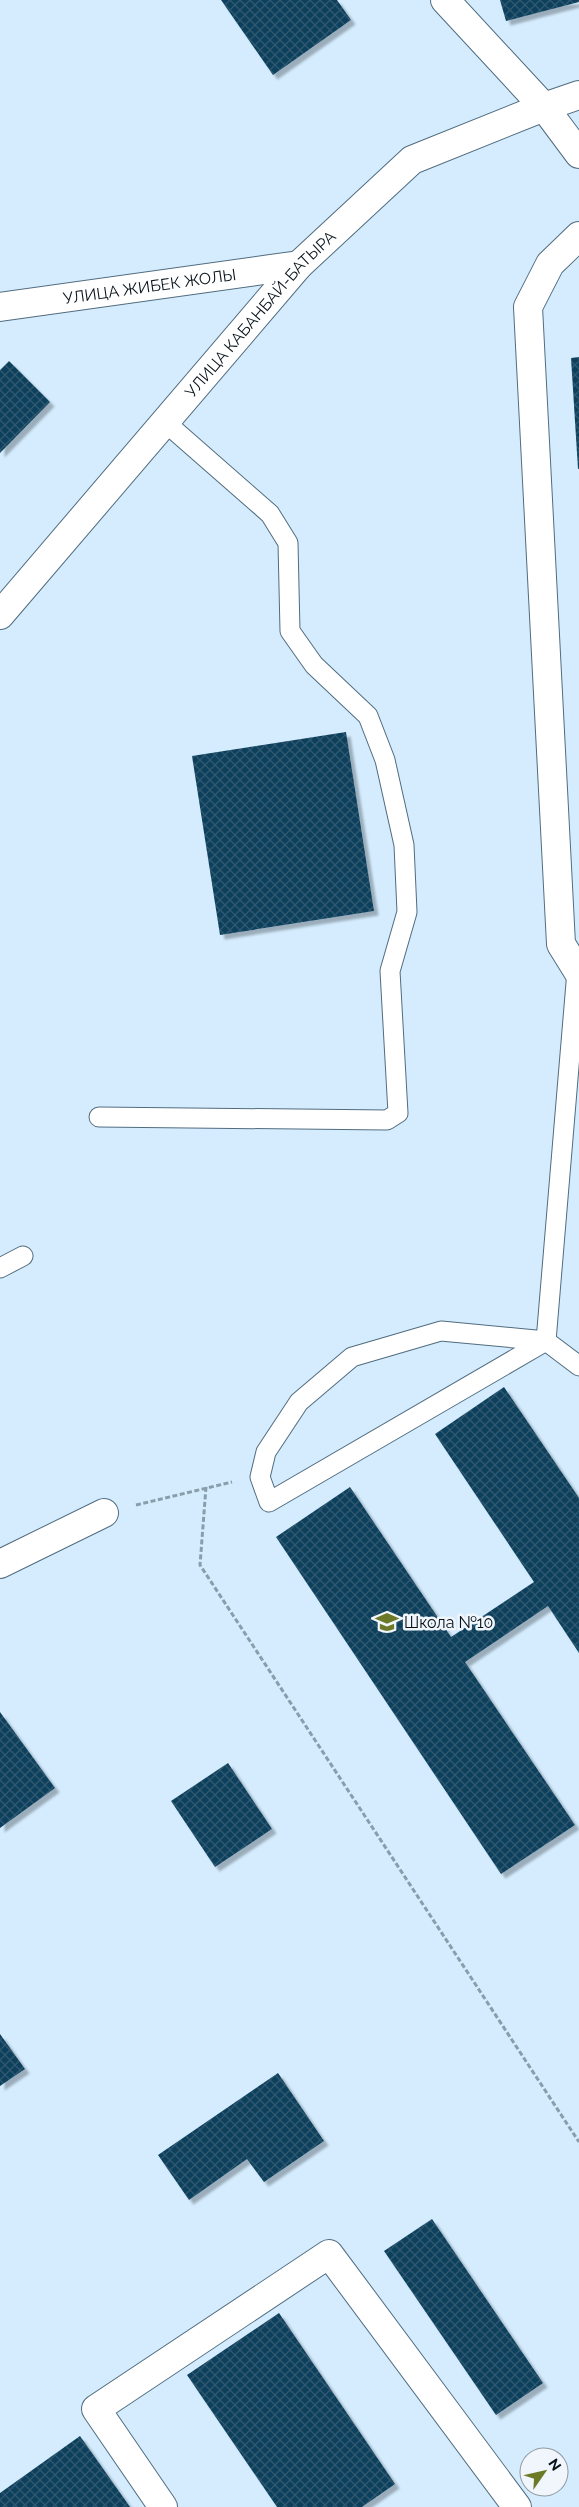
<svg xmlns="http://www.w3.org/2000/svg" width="579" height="2507" font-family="Raleway,sans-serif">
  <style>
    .building { fill: url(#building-cross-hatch); filter: url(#shadow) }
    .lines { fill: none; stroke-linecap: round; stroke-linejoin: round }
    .service-casing { stroke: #516c7f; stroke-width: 21 }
    .minor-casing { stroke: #516c7f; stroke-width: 30 }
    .secondary-casing { stroke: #516c7f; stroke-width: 30 }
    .path { stroke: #899dab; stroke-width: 3; stroke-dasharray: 5 2.5; stroke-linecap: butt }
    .service { stroke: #fff; stroke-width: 19 }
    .minor { stroke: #fff; stroke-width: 28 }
    .secondary { stroke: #fff; stroke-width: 28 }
    .labels { text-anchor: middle; stroke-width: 5; stroke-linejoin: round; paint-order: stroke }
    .street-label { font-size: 16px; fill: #071219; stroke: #f0f6fb }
    .poi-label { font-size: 16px; fill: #071219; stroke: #f0f6fb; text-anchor: start }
  </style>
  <defs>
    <pattern id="building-cross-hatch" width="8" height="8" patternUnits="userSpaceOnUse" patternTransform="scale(1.25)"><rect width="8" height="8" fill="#10415d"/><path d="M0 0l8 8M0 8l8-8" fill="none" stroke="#315970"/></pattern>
    <filter id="shadow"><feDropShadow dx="4.5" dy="4.5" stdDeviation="1" flood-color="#0004"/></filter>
  </defs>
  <rect width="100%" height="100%" fill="#d4ecfe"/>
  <path class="building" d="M221,0H337L351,20L273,75Z
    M500,0H579V2L506,21Z
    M579,357V469H578L571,358Z
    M9,361L50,402L0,453V370Z
    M346,732L374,911L220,935L192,756Z
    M504,1387L579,1498V1653L548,1606L465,1662L575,1825L501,1874L276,1537L350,1487L451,1637L534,1582L435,1434Z
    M0,1712L55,1788L0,1828Z
    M228,1763L272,1829L215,1867L171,1801Z
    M0,2034L25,2069L0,2086Z
    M278,2073L324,2141L264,2182L247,2159L189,2200L158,2155Z
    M432,2219L543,2383L496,2415L384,2251Z
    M279,2313L395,2484L362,2507H277L187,2375Z
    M80,2436L130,2507H0V2493Z"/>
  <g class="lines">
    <defs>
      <path id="service" d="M577,971L546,1341L579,1366
        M99,1117L387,1120L398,1113L390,971L407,912L404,845L385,760L368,716L314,665L290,631L288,543L270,514L165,422
        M0,1268L23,1256
        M441,1331L546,1341L269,1502L260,1477L266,1452L299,1402L352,1357Z"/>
      <g id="minor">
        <path d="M445,0L544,107L579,154"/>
        <path d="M579,236L550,264L528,307L561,944L579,973"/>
        <path id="s1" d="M0,307L299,265"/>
        <path d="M0,1564L104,1513"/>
        <path d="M163,2507L96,2409L329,2254L517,2507"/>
      </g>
      <g id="secondary">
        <path id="s2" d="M0,615L299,265L412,160L544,107L579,95"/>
      </g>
    </defs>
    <use href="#service" class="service-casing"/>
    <use href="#minor" class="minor-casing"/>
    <use href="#secondary" class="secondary-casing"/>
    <path class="path" d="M206,1487L200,1565L579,2142
      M136,1505L232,1482"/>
    <use href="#service" class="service"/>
    <use href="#minor" class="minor"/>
    <use href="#secondary" class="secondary"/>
  </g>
  <defs>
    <symbol id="school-bare" viewBox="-9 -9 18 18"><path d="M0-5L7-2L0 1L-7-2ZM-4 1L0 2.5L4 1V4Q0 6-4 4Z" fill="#6c7a28" stroke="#f0f6fb" stroke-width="2.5" paint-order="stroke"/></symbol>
  </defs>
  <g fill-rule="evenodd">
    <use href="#school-bare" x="371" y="1606" width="32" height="32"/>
  </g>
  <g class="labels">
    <g class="street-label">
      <text dy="6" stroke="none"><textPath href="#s1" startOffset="151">УЛИЦА ЖИБЕК ЖОЛЫ</textPath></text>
      <text dy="6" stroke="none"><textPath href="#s2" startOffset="398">УЛИЦА КАБАНБАЙ-БАТЫРА</textPath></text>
    </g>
    <g class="poi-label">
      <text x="404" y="1628">Школа №10</text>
    </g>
  </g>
  <g transform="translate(544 2472) rotate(56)"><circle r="24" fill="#f0f6fb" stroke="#939ba1"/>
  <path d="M0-4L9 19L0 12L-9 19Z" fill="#6c7a28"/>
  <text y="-8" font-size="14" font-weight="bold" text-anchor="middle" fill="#071219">N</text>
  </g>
</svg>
